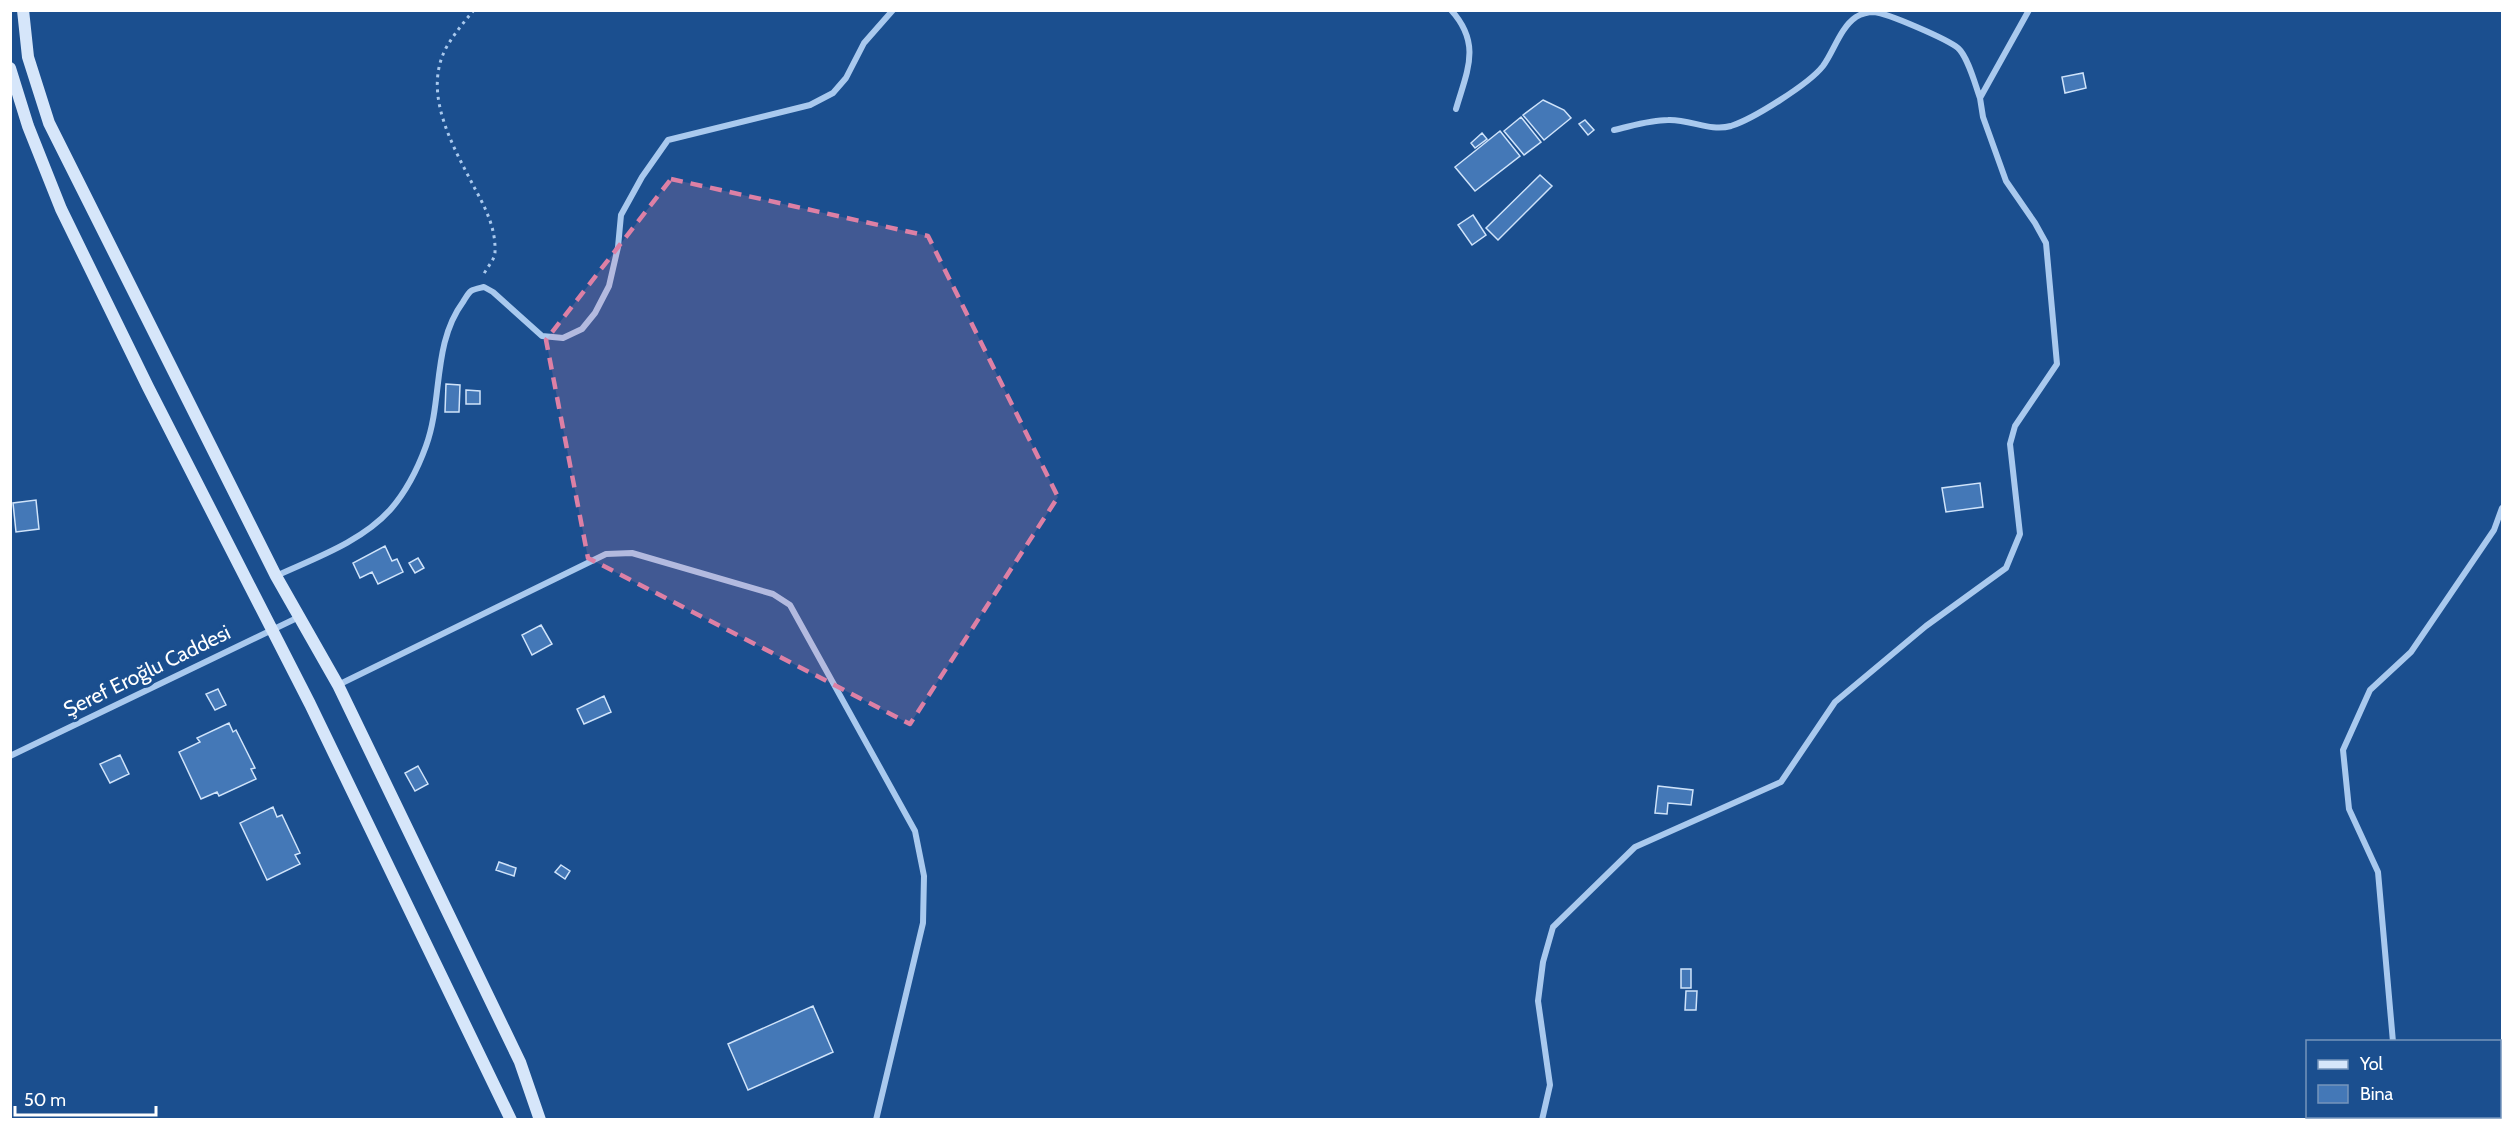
<svg xmlns="http://www.w3.org/2000/svg" width="2513" height="1130" font-family="Cabin,sans-serif">
  <style>
    .building { fill: #4478b7; stroke: #cfe3fa; stroke-width: 1.5 }
    .lines { fill: none; stroke-linecap: round; stroke-linejoin: round }
    .path { stroke: #a9c9ee; stroke-width: 3; stroke-dasharray: 3 4.5; stroke-linecap: butt }
    .street { stroke: #a9c9ee; stroke-width: 6 }
    .secondary { stroke: #d6e6fa; stroke-width: 12 }
    .marked { fill: #dd80a5; fill-opacity: 0.2; stroke: #dd80a5; stroke-width: 4.5; stroke-dasharray: 12 8; stroke-linejoin: round }
    .labels { text-anchor: middle; stroke-width: 6; stroke-linejoin: round; paint-order: stroke }
    .street-label { font-size: 21px; fill: #fff; stroke: #1b4f8f }
  </style>
  <rect width="100%" height="100%" fill="#1b4f8f"/>
  <path class="building" d="M2083,73L2086,88L2065,93L2062,77Z
    M1543,100L1564,110L1571,118L1544,140L1523,115Z
    M1521,117L1541,142L1524,155L1504,131Z
    M1585,120L1594,130L1588,135L1579,124Z
    M1500,131L1520,156L1475,191L1455,167Z
    M1482,133L1487,139L1475,148L1471,143Z
    M1540,175L1552,186L1498,240L1486,228Z
    M1473,215L1486,235L1472,245L1458,225Z
    M446,384L460,385L459,412H445Z
    M466,390L480,391V404H466Z
    M1980,483L1983,507L1946,512L1942,488Z
    M36,500L39,529L16,532L13,503Z
    M385,546L392,561L397,559L403,572L378,584L372,572L360,578L353,563Z
    M418,558L424,568L415,573L409,563Z
    M541,625L552,644L532,655L522,635Z
    M218,689L226,705L215,710L206,694Z
    M604,696L611,712L584,724L577,709Z
    M229,723L233,732L236,730L255,768L251,769L256,779L219,796L217,792L201,799L179,752L200,742L197,738Z
    M120,755L129,774L110,783L100,764Z
    M418,766L428,784L415,791L405,773Z
    M1658,786L1693,790L1691,805L1668,803L1667,814L1655,813Z
    M273,807L277,817L282,815L300,853L295,855L300,864L267,880L240,823Z
    M499,862L516,868L514,876L496,870Z
    M561,865L570,871L565,879L555,872Z
    M1681,969H1691V988H1681Z
    M1686,991H1697L1696,1010H1685Z
    M813,1006L833,1052L748,1090L728,1044Z"/>
  <g class="lines">
    <path class="path" d="M474,10C464,22 454,34 446,48C422,94 453,146 474,187C485,207 496,228 495,252C495,260 486,268 483,276"/>
    <path class="street" d="M1451,10C1482,44 1467,71 1456,109
      M1614,130C1632,126 1650,120 1668,120C1690,119 1710,132 1731,126C1753,119 1809,84 1823,66C1834,51 1840,28 1856,17C1861,14 1868,12 1874,12C1887,13 1947,39 1958,48C1968,57 1975,84 1980,98
      M276,576C315,558 361,542 390,510C405,493 418,468 426,446C443,400 432,344 463,302C465,299 468,293 471,291C474,289 480,288 484,287L493,292L542,336L563,338L582,329L595,313L609,286L618,247L621,215L642,177L668,140L810,105L833,93L846,78L864,43L893,10
      M338,685L606,554L632,553L773,594L790,605L915,831L924,876L923,923L876,1120
      M10,756L299,617
      M2393,1042L2378,872L2349,809L2343,750L2370,690L2411,652L2494,530L2502,508
      M1542,1120L1550,1085L1538,1001L1543,962L1553,927L1635,847L1781,782L1835,702L1926,626L2006,568L2020,534L2010,444L2015,426L2057,364L2046,243L2035,223L2006,181L1983,117L1980,98L2029,10
      M2393,1120V1116"/>
    <path class="secondary" d="M23,10L28,57L49,123L276,576L338,685L520,1062L540,1120
      M10,68L28,126L61,209L148,387L310,704L511,1120"/>
  </g>
  <path class="marked" d="M671,179L928,236L1058,497L910,724L588,558L546,340Z"/>
  <g class="labels">
    <g class="street-label">
      <text transform="translate(147 671) rotate(-26)" y="7">Şeref Eroğlu Caddesi</text>
    </g>
  </g>
  <rect width="2513" height="1130" fill="none" stroke="#ffffff" stroke-width="24"/>
  <rect x="2306" y="1040" width="195" height="78" fill="#1b4f8f" stroke="#7695bc" stroke-width="1.5"/>
  <rect x="2318" y="1060" width="30" height="9" fill="#d6e6fa" stroke="#7695bc" stroke-width="1.5"/>
  <text x="2360" y="1070" font-size="18" fill="#ffffff">Yol</text>
  <rect x="2318" y="1085" width="30" height="18" fill="#4478b7" stroke="#7695bc" stroke-width="1.5"/>
  <text x="2360" y="1100" font-size="18" fill="#ffffff">Bina</text>
  <path d="M15 1106v9h141v-9" fill="none" stroke="#ffffff" stroke-width="3"/>
  <text x="24" y="1106" font-size="18" fill="#ffffff" stroke="#1b4f8f" stroke-width="4.5" paint-order="stroke">50 m</text>
</svg>
